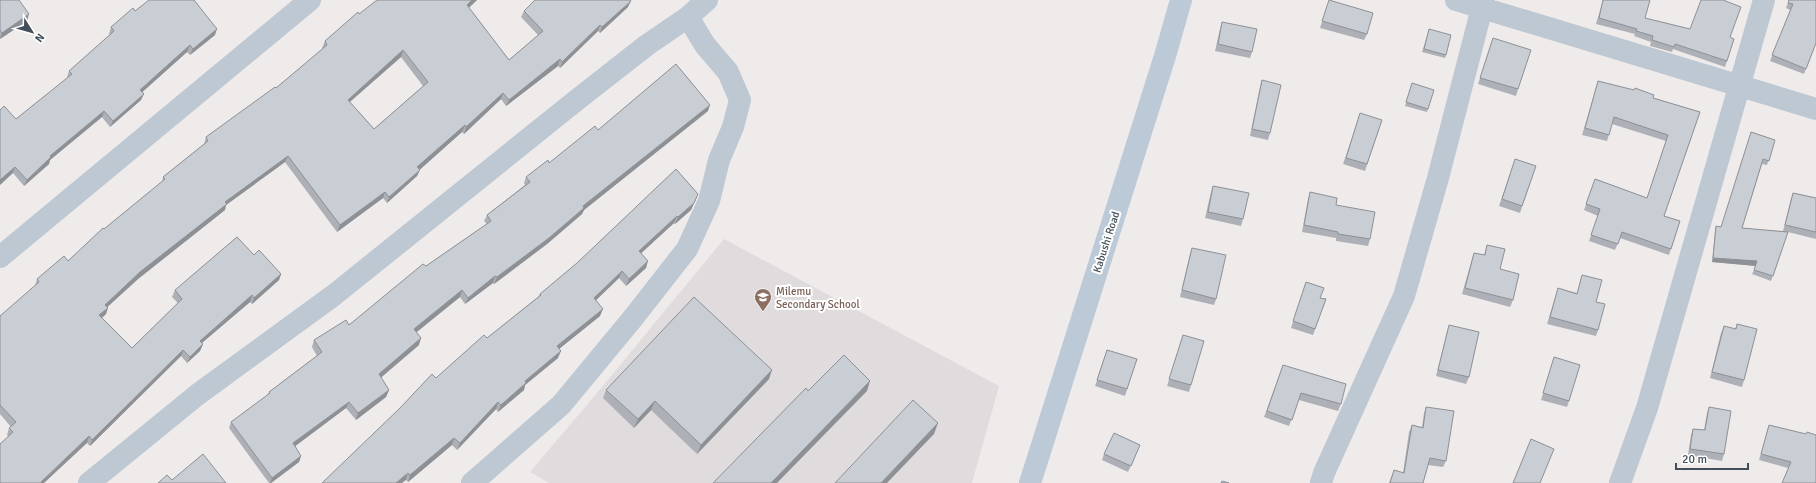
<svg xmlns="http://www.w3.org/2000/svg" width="1816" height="483" font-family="Signika,sans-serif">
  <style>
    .education { fill: #e0dcdd }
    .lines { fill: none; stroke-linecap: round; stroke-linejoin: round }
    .street { stroke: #bdc8d3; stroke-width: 22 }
    .secondary { stroke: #bcc9d7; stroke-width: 22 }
    .wall { fill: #adb0b6; fill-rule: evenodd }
    .shaded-wall { fill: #8d9094 }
    .building { fill: #c9cdd4; stroke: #8d9094; fill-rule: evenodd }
    .labels { text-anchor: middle; stroke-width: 4; stroke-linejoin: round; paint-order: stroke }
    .street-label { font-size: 11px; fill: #424f5a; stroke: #fff }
    .education-label { font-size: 11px; fill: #785e54; stroke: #fff; text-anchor: start }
  </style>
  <rect width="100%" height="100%" fill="#efebeb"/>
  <path class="education" d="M724,239L999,386L972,483H549L530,472L597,393Z"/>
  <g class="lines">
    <path class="street" d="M1456,0L1816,109
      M688,17L707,0
      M0,257L310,0
      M89,483L197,395L334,295L578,99L647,45L688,17L705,45L728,72L740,100L733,127L719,160L709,201L687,249L633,318L561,405L472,483
      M1321,483L1324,473L1404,296L1438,178L1484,0
      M1620,483L1647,408L1764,0"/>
    <path class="secondary" d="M1030,483L1165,56L1181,0"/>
  </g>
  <path class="wall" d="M0,0L27,21L0,39Z
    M477,0L469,8L509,60L538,35L521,17L524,11L628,7L600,33L598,31L560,68L558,66L506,106L501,99L464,134L462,132L419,170L417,176L387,203L383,198L337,232L285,162L226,205L225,210L138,279L107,307L106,314L102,318L132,348L178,303L172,297L175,290L254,255L281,274L279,280L252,304L250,302L202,343L203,344L200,351L187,363L181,356L90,446L87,443L8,436L7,435L9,428L11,427L0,414V316L35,286L37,279L68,261L104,229L162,182L163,177L204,144L206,137L276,88L323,49L322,48L325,41L359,14ZM401,57L423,86L374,129L350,102Z
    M1329,0L1367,34L1364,40L1320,28Z
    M1603,0H1650L1645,18L1690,29L1734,39L1725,67L1673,49L1672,52L1650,46L1651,42L1634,36L1635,34L1596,24Z
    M1789,0H1816V43L1804,74L1770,61L1790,10L1786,8Z
    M135,11L215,35L190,55L187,52L142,92L141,100L110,127L102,117L50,160L49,164L24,186L13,173L16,119L67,78V77L69,71L110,35L109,34L111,27Z
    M1222,22L1252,52L1250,58L1215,51L1220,29Z
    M1428,33L1446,55L1445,58L1422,52Z
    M1491,45L1518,89L1516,96L1478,84Z
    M1262,80L1270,133L1268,140L1250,136L1260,87Z
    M1598,81L1700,112L1664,216L1680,221L1669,255L1620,238L1615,250L1589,241L1598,216L1584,210L1595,179L1647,198L1666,141L1612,124L1607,141L1582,135Z
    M1412,83L1428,109L1427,112L1405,106Z
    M708,111L584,210L582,214L547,244L494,284L493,283L465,304L460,297L416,332L419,345L381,377L389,390L386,397L356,420L346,408L295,446L301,456L299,462L271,483H269L229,428L231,422L267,396L269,392L317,356L312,347L314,340L349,325L426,266L487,224L484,221L487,215L525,185L524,183L526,177L549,163L598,130Z
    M1358,120H1382L1365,171L1343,164Z
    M1775,140L1767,165L1762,164L1742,228L1785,232L1783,231L1791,199L1793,193L1816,198V239L1788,232L1771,281L1752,274L1756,266L1712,262L1715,231L1716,226L1721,227Z
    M1515,159L1536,166L1520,213L1499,206Z
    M1213,186L1243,219L1241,226L1205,218L1211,192Z
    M1310,192L1336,205L1370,239L1368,246L1336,241V238L1302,232L1308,199Z
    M695,201L691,210L675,224L674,223L641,253L646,268L626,286L619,278L596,300L600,316L559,349L558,358L525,385L524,390L498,412L496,409L457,450L452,445L408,482L406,480L436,378L487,338L538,297L540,294Z
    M1487,245L1500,269L1513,300L1510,307L1462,294L1472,259L1474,253L1484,255Z
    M1192,248L1216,299L1214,305L1180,297L1190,254Z
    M1582,275L1596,302L1598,330L1596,336L1547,324L1558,288L1577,293Z
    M1306,282L1320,298L1326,299L1313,335L1291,328Z
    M1737,324L1744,380L1742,387L1710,378L1721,333L1724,326L1735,329Z
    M1449,325L1469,377L1466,384L1436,376L1447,332Z
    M1183,335L1191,385L1189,392L1167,386Z
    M1107,350L1137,359L1125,396L1095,386Z
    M1554,357L1569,401L1567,407L1541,400Z
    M1283,365L1341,404L1338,411L1299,400L1289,426L1264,417Z
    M769,379L697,454L651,410L634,428L603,398L606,390Z
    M1426,407L1446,461L1443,467L1428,465L1423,483H1389L1394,470L1403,473L1409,432L1412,425L1422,427L1424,413Z
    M1709,407L1724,454L1722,461L1688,455L1691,435L1693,429L1704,430L1707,413Z
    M1769,425L1806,434L1788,468L1759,460Z
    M1140,445L1128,472L1102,460L1104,454Z"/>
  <path class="shaded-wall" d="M472,0H477L464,12L467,5Z
    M631,1L628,7L600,33L602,27Z
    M29,14L27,21L0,39L2,33Z
    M600,25L598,31L560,68L562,62Z
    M217,29L215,35L190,55L193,49Z
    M190,45L187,52L138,96L140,90Z
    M403,50L401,57L345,106L348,100Z
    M560,59L558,66L506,106L509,100Z
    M503,93L501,99L464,134L466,127Z
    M144,94L141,100L110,127L113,121Z
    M710,105L708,111L584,210L582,214L547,244L494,284L497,277L583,206Z
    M104,111L102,117L50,160L49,164L24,186L27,180L50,156Z
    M465,125L462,132L415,174L417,167Z
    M288,156L285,162L226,205L225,210L138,279L103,311L105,305L140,272L225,202Z
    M15,167L13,173L0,185V180Z
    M420,170L417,176L387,203L389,197Z
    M385,192L383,198L337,232L340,225Z
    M698,194L691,210L675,224L678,217Z
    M677,216L674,223L636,258L639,251Z
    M1713,258L1757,261L1756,266L1712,262Z
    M648,261L646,268L626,286L629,279Z
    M622,271L619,278L591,305L594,298Z
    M281,274L279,280L252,304L254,298Z
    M495,276L493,283L465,304L468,298Z
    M462,290L460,297L412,336L414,329Z
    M252,295L250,302L197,347L200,341Z
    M108,308L106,314L97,322L99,315Z
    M603,309L600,316L554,353L557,346Z
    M421,338L419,345L377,381L379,374Z
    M203,344L200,351L187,363L190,357Z
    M183,350L181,356L90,446L92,440Z
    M561,351L558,358L525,385L524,390L498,412L501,405L525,381Z
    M772,370L769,379L697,454L701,445Z
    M870,381L867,391L777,483H771Z
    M389,390L386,397L356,420L358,413Z
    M655,401L651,410L634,428L638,419Z
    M349,402L346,408L290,450L293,443Z
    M498,402L496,409L457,450L460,443Z
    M938,423L934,434L887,483H881Z
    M89,436L87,443L44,483H40L41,482Z
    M454,438L452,445L408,482L410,475Z
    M301,456L299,462L271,483H270L272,478Z
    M408,473L406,480L402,483H396Z"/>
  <path class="building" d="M0,0H19L29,14L2,33L0,30Z
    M149,0H194L217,29L193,49L190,45L140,90L144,94L113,121L104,111L50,156L51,157L27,180L15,167L0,180V110L4,106L16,119L72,74L69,71L114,31L111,27L133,8L135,11Z
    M377,0H472L467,5L509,60L543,31L524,11L535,0H630L631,1L602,27L600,25L562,62L560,59L509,100L503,93L466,127L465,125L417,167L420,170L389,197L385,192L340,225L288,156L225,202L227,204L140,272L105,305L108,308L99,315L132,348L182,299L175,290L237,237L254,255L259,250L281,274L254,298L252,295L200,341L203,344L190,357L183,350L92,440L89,436L41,482L42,483H0V444L13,432L9,428L16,422L0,405V316L39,282L37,279L64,256L68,261L103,228L104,229L165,179L163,177L208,141L206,137L275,87L276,88L327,45L325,41L358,12L359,14ZM403,50L428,82L374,129L348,100Z
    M1329,0L1373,13L1367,34L1322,21Z
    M1603,0H1650L1645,18L1690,29L1701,0H1723L1741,7L1730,37L1734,39L1727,61L1675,44L1674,47L1652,40L1653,36L1636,31L1637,29L1599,18Z
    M1789,0H1816V43L1806,69L1772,55L1793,4L1788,3Z
    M1222,22L1257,29L1252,52L1218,44Z
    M1429,29L1451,35L1446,55L1424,49Z
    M1493,38L1531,50L1518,89L1480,78Z
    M676,64L710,105L583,206L584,208L549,238L497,277L495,276L468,298L462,290L414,329L421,338L379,374L389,390L358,413L349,402L293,443L301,456L272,478L231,422L270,393L269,392L322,352L314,340L346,320L349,325L423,264L426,266L491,221L487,215L530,182L526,177L548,160L549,163L595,126L598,130Z
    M1262,80L1281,85L1270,133L1252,129Z
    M1598,81L1634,90L1635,88L1654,95L1653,98L1700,112L1664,216L1680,221L1671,249L1622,232L1618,244L1591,235L1600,209L1586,204L1595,179L1647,198L1668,135L1614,117L1609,135L1585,128Z
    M1412,83L1434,90L1428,109L1406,102Z
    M1360,113L1382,120L1367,164L1346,158Z
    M1751,132L1775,140L1769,161L1763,159L1742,228L1788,232L1773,276L1754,270L1757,261L1713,258L1716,226L1721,227Z
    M1515,159L1536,166L1522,206L1502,199Z
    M676,169L698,194L694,203L678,217L677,216L639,251L648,261L629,279L622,271L594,298L603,309L557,346L561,351L525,381L526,383L501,405L498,402L460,443L454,438L410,475L408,473L396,483H322L400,408L432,374L436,378L484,335L487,338L541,295L540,294L577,263Z
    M1213,186L1249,193L1243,219L1208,212Z
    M1310,192L1337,198L1336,205L1375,212L1370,239L1338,234V232L1304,225Z
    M1793,193L1816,198V232L1785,225Z
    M1487,245L1505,249L1500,269L1519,274L1513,300L1465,288L1474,253L1485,255Z
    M1192,248L1226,255L1216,299L1182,290Z
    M1582,275L1602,280L1596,302L1605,304L1598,330L1550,317L1558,288L1577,294Z
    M1306,282L1324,288L1320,298L1326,299L1315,329L1293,321Z
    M694,297L772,370L701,445L655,401L638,419L606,390Z
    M1737,324L1757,329L1744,380L1712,372L1724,326L1736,329Z
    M1449,325L1479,332L1469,377L1438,370Z
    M1183,335L1204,341L1191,385L1169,379Z
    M1107,350L1137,359L1127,389L1097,380Z
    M844,355L870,381L771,483H713L806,388L808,391Z
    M1554,357L1580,365L1569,401L1543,393Z
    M1283,365L1346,384L1341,404L1301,393L1292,420L1267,411Z
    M913,400L938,423L881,483H835Z
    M1426,407L1454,411L1446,461L1430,458L1423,483H1390L1394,470L1404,473L1412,425L1423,428Z
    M1709,407L1731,411L1724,454L1690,449L1693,429L1705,430Z
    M1769,425L1806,434L1807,432L1816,435V483H1782L1791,462L1761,454Z
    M1114,433L1140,445L1131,466L1104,454Z
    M1531,439L1554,449L1540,483H1513Z
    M203,454L226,483H158L167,475L172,480Z
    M1222,481L1229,483H1221Z"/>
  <defs>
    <symbol id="school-pin" viewBox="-11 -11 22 30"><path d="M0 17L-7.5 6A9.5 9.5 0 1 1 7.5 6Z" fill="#8d6e63" stroke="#fff"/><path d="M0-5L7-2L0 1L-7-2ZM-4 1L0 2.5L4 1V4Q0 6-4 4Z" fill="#fff"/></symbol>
  </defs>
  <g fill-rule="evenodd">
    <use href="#school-pin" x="753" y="287" width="20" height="27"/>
  </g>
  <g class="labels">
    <g class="street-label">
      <text transform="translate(1106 242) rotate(-72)" y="4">Kabushi Road</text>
    </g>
    <g class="education-label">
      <text x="776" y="295">Milemu<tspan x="776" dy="13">Secondary School</tspan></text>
    </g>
  </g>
  <g transform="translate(32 32) rotate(127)" stroke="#ffffff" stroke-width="3" paint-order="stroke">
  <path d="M0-3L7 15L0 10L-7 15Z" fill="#424f5a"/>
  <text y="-6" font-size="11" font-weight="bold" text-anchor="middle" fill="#424f5a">N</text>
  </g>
  <path d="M1676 463v6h72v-6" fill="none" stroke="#424f5a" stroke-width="2"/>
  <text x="1682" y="463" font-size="12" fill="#424f5a" stroke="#ffffff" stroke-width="3" paint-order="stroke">20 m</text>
</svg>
